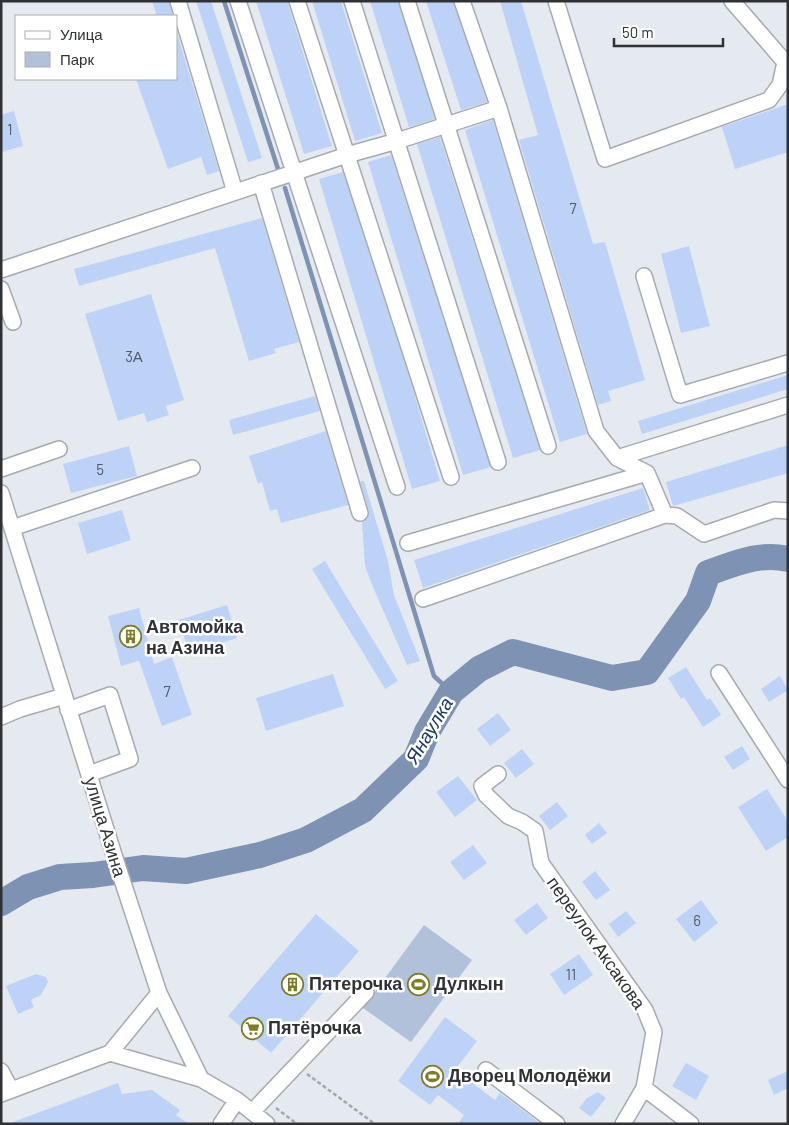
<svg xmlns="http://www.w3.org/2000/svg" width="789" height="1125" font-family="Barlow,sans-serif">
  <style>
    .green { fill: #b1c1d9 }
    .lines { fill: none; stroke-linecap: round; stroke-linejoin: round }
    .stream { stroke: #7e93b4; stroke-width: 4.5 }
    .river { stroke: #7e93b4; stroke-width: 26 }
    .building { fill: #bcd3f7 }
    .minor-casing { stroke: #a6aab1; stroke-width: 18 }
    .path { stroke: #a4a8ad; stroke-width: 2.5; stroke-dasharray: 4 2.5; stroke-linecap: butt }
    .minor { stroke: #fff; stroke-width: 15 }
    .labels { text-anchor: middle; stroke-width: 5; stroke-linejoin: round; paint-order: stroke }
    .number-label { font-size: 15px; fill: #525a65 }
    .poi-label { font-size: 18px; font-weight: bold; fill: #2f3134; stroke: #fff; text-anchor: start }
    .street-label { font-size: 18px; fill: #2f3134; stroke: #fff }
    .water-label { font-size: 19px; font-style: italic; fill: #1a3663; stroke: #fff }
  </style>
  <rect width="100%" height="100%" fill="#e5eaf1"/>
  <path class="green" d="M424,925L472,960L411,1042L363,1008Z"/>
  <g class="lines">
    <path class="stream" d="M224,1L278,169
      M285,188L434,676L451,692"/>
    <path class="river" d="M1,903L28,887L60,877L93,875L143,868L186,871L260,855L306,840L363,810L416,759L427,732L451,692L479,669L513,652L612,678L647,672L698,601L708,573C734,564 760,552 788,559"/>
  </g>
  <path class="building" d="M152,1H169L173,16H157Z
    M196,1H211L262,158L248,162Z
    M256,1H287L332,146L304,154Z
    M312,1H341L382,133L355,141Z
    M370,1H398L435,119L409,127Z
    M426,1H453L487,102L461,110Z
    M500,1H521L593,244L605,242L645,380L608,391L611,401L598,405L519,140L538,135Z
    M176,30L219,171L207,175L201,157L168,169L136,79H176Z
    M788,104V152L735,169L722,127Z
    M14,111L23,146L1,152V115Z
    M493,120L587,434L560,442L465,130Z
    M440,137L540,450L513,458L417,144Z
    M391,155L491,467L463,475L368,162Z
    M343,172L408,373L440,481L412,489L319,179Z
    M262,218L299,342L274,349L276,353L249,361L215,248L79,286L74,269Z
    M689,246L710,326L681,333L661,254Z
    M151,294L184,400L166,406L169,415L147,422L144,413L118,421L85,314Z
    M788,375V389L642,434L638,421Z
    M315,396L320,411L233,435L229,420Z
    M326,431L348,505L281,523L277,509L270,511L262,482L258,484L249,456Z
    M788,445V473L673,506L666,482Z
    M129,446L137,476L71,493L63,464Z
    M360,481H364L388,561L394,595L420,661L407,665L373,587L365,566L362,522L367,519L369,511Z
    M643,488L650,510L423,588L414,560Z
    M122,510L131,540L87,554L78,523Z
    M325,561L398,681L385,689L312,569Z
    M227,605L237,638L189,653L179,620Z
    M139,608L154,664L172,657L192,715L162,726L139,661L121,666L108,616Z
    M686,667L707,700L710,698L721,715L703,727L684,697L681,699L668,678Z
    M333,674L344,706L266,731L256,698Z
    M780,676L788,690L769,702L761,689Z
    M498,713L511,730L490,746L477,729Z
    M742,746L750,759L733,770L724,757Z
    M522,749L534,764L516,778L504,763Z
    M458,776L477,800L455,817L436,792Z
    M767,789L788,821V837L766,851L738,807Z
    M557,802L568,816L550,830L539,816Z
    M599,823L607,833L592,844L585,835Z
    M473,845L487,863L464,880L450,862Z
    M595,871L610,890L596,900L582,882Z
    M701,900L718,923L694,942L676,919Z
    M537,903L548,918L526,935L514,920Z
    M626,911L636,923L618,937L609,924Z
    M316,914L359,951L271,1053L228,1016Z
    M579,954L593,975L564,995L550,974Z
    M36,974L46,977L48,982L41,995L31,1000L34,1007L18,1014L6,986Z
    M445,1017L477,1041L455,1070L495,1100L500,1093L541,1124H458L464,1115L438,1095L430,1105L398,1081Z
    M686,1063L709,1076L696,1100L672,1086Z
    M788,1071V1088L774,1095L768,1080Z
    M118,1083L122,1094L152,1090L180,1110L176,1115L189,1124H13V1122Z
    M598,1092L606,1098L591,1117L579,1108L587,1098Z"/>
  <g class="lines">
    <defs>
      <path id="minor" d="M178,1L235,192
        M238,1L397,487
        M297,1L451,477
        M352,1L498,462
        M407,1L548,446
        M556,1L605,159L769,100L780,85L785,62L732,1
        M261,183L360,513
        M1,270L347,155L397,141L499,108
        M644,276L680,395L788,363
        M1,289L13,322
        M617,458L788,405
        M1,469L59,449
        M1,493L114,855L159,993L201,1079L237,1100L267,1124
        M665,515L677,516L704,534L774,510L788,511
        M12,528L192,468
        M408,543L647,473
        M423,599L665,515L647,473L617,458L596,431L499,108L462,1
        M719,673L788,780
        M68,710L110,695L130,759L89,774
        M1,717L20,709L64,696
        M498,774L482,786L486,795L508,816L522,822L535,831L541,863L645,1010L654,1032L644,1088L691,1124
        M110,1053L159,993
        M486,1070L557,1124
        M1,1071L11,1090
        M1,1094L110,1053L201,1079
        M252,1112L366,992
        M221,1124L237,1100
        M623,1124L644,1088"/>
    </defs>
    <use href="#minor" class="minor-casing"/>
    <path class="path" d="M307,1074L375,1124
      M276,1108L297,1124"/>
    <use href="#minor" class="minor"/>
  </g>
  <defs>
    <symbol id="building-ring" viewBox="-11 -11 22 22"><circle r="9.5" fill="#fff" stroke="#7c7c24" stroke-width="1.5"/><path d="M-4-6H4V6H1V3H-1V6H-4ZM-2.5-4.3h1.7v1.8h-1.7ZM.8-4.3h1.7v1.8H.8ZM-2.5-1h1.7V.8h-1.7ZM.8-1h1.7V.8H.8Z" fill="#7c7c24"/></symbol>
    <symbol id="stadium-ring" viewBox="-11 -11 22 22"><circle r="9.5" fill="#fff" stroke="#7c7c24" stroke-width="1.5"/><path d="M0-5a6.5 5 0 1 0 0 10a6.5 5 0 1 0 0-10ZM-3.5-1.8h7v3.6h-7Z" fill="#7c7c24"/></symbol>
    <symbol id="supermarket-ring" viewBox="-11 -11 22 22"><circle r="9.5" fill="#fff" stroke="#7c7c24" stroke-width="1.5"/><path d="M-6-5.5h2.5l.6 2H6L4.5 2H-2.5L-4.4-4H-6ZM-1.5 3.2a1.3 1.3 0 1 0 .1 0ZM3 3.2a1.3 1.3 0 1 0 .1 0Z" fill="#7c7c24"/></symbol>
  </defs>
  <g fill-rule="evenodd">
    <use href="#building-ring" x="118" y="624" width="25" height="25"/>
    <use href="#building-ring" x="280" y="972" width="25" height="25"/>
    <use href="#stadium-ring" x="406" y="972" width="25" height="25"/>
    <use href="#supermarket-ring" x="240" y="1016" width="25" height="25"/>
    <use href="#stadium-ring" x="420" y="1064" width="25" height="25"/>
  </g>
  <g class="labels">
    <g class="number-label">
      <text x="10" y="135">1</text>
      <text x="573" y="214">7</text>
      <text x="134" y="362">3А</text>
      <text x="100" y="475">5</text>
      <text x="167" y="697">7</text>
      <text x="697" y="926">6</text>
      <text x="571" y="980">11</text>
    </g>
    <g class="poi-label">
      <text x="146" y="633">Автомойка<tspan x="146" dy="21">на Азина</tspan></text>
      <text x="309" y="990">Пятерочка</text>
      <text x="434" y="990">Дулкын</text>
      <text x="268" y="1034">Пятёрочка</text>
      <text x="448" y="1082">Дворец Молодёжи</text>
    </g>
    <g class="street-label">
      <text transform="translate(105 827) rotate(73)" y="6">улица Азина</text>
      <text transform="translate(596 943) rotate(55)" y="6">переулок Аксакова</text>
    </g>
    <g class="water-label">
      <text transform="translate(429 730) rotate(-59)" y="7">Янаулка</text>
    </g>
  </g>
  <rect width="789" height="1125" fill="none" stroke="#2f3134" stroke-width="5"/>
  <rect x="15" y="15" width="162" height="65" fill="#ffffff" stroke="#acadae"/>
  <rect x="25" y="31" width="25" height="8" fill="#ffffff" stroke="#acadae"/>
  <text x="60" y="40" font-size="15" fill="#2f3134">Улица</text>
  <rect x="25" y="52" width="25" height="15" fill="#b1c1d9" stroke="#acadae"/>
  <text x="60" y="65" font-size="15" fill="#2f3134">Парк</text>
  <path d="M614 38v8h109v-8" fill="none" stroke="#2f3134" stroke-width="2.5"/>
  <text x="622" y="38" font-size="15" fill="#2f3134" stroke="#ffffff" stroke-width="4" paint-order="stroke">50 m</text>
</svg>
